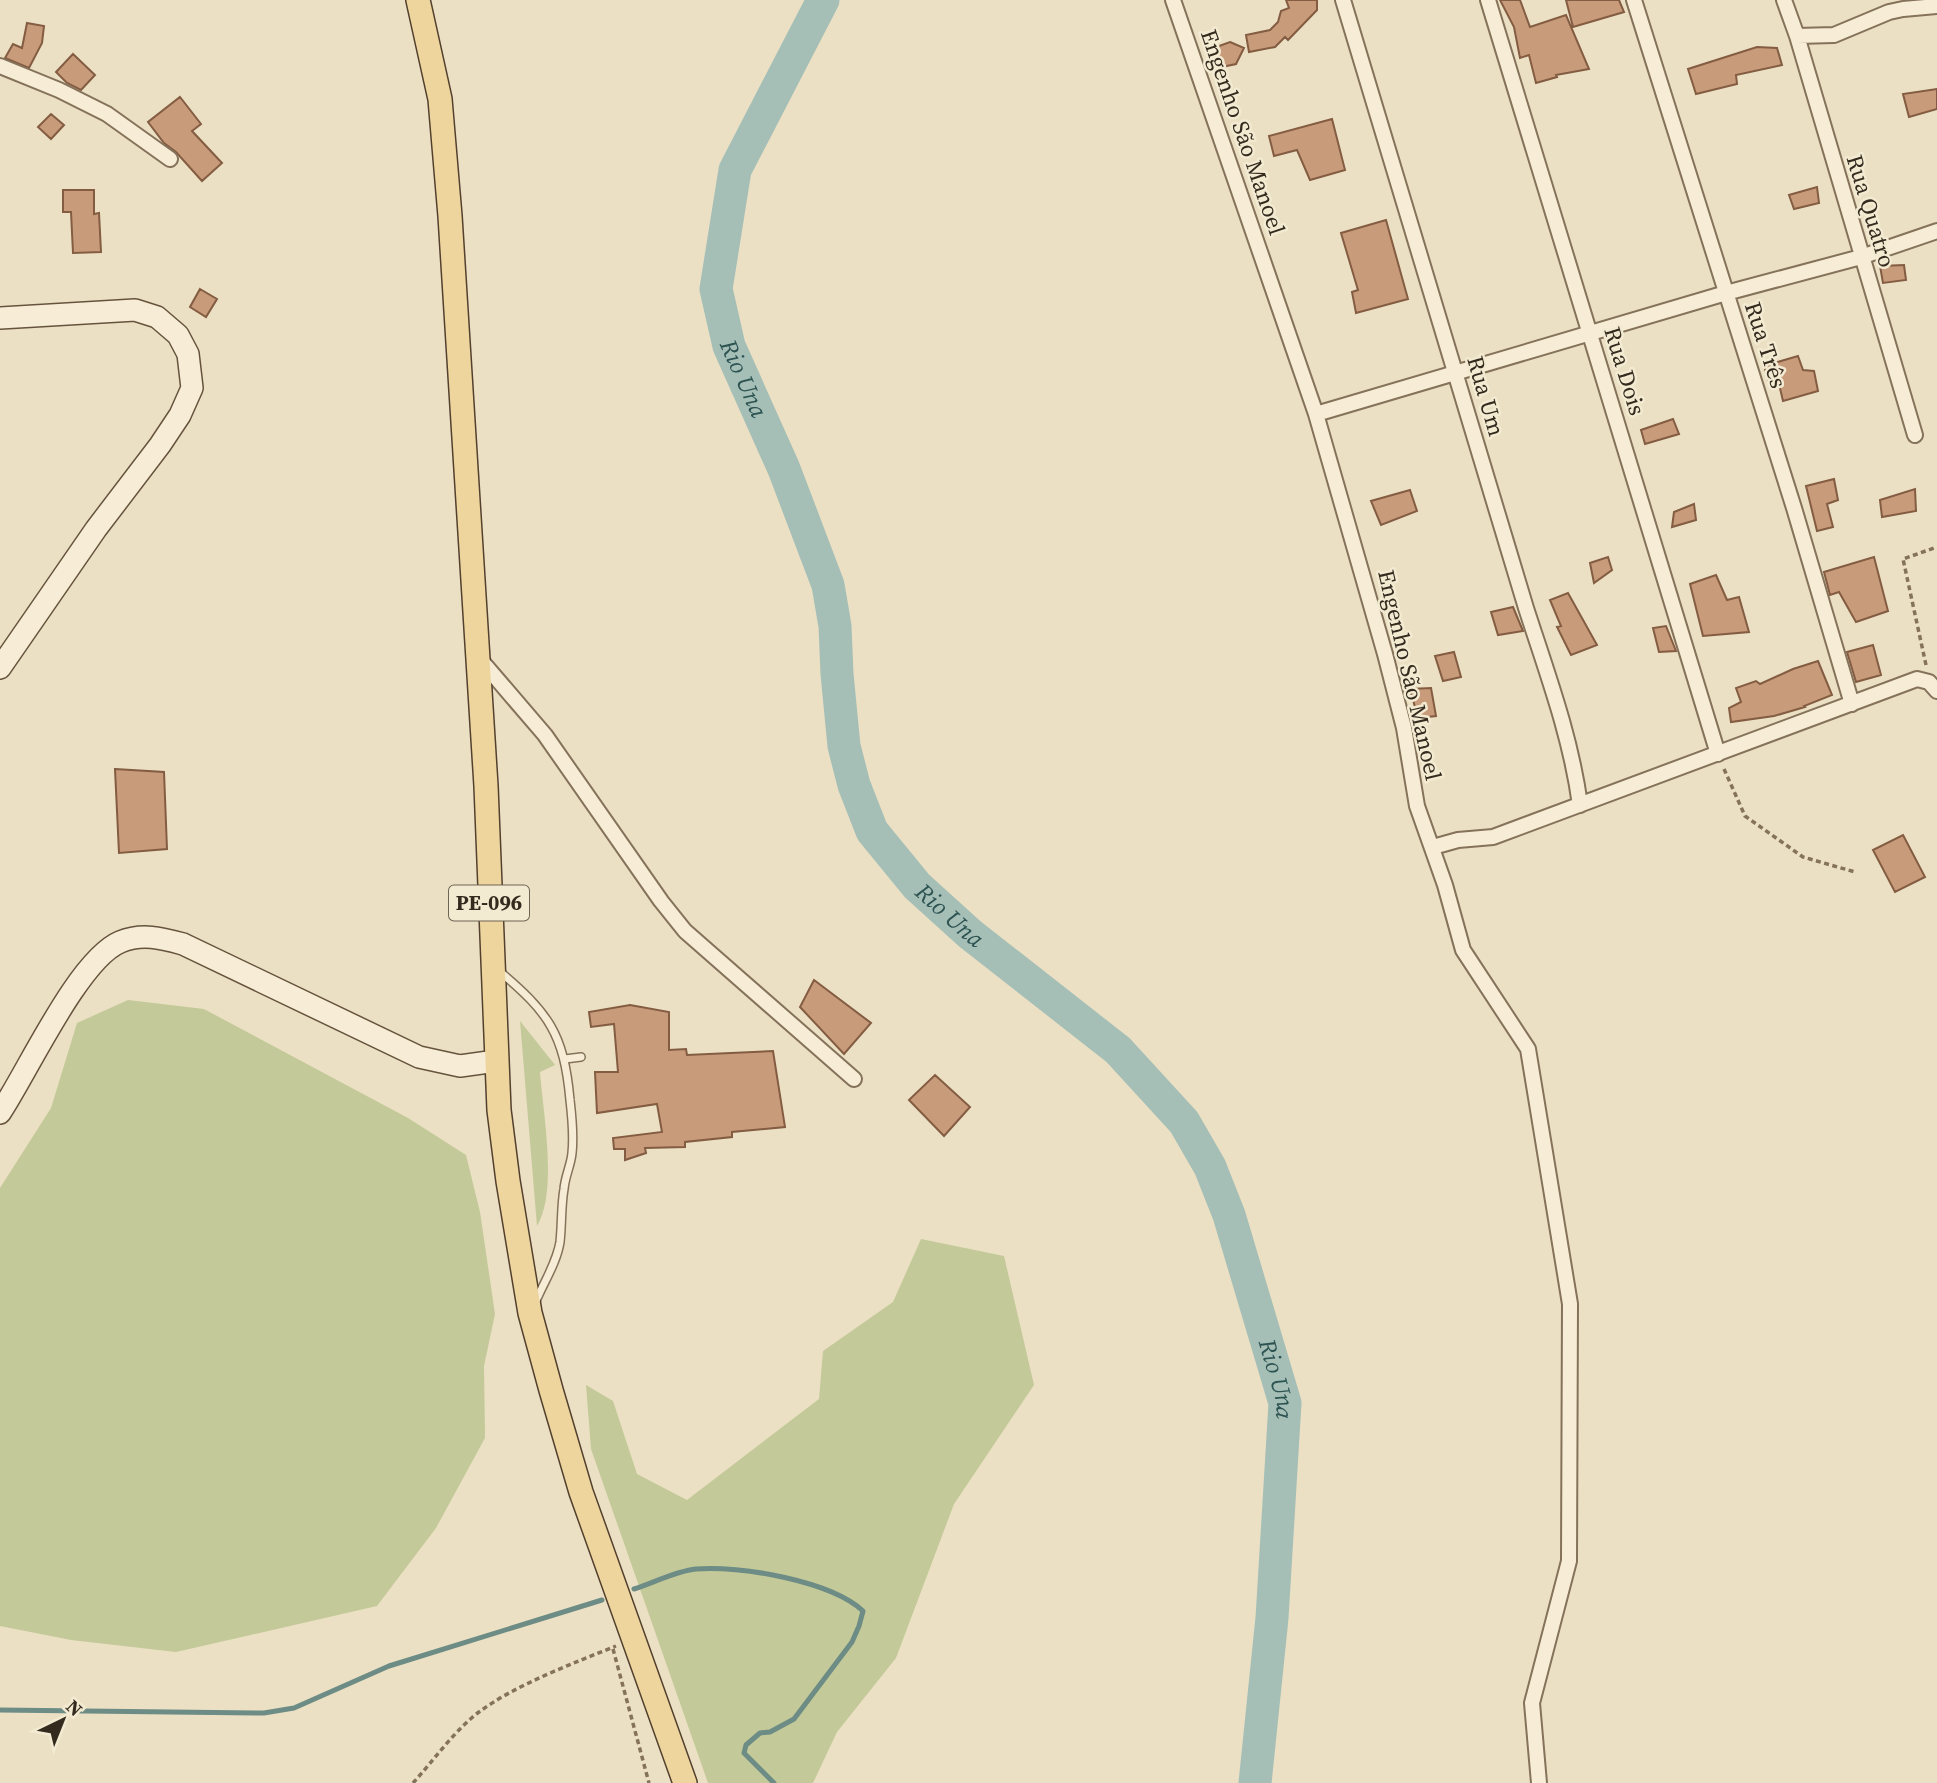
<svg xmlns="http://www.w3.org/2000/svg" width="1937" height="1783" font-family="'Source Serif 4',serif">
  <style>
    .green { fill: #c3c998 }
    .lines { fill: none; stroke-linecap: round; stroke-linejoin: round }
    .stream { stroke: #6c8c85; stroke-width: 5 }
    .river { stroke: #a5bfb7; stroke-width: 33 }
    .building { fill: #c89c7b; stroke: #835c42; stroke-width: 2 }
    .lane-casing { stroke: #85725b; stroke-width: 10 }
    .street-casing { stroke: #85725b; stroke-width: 18 }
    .secondary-casing { stroke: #66533e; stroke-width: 24 }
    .primary-casing { stroke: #53402f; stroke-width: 26 }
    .path { stroke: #85725b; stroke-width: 3.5; stroke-dasharray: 5 3.5; stroke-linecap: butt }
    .lane { stroke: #f7edd6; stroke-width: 7 }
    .street { stroke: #f7edd6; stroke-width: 14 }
    .secondary { stroke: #f7edd6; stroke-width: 21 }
    .primary { stroke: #edd59d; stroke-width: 23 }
    .labels { text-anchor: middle; stroke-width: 5; stroke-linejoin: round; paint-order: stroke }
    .shield { fill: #f3ead2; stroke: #6e6454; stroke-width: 2 }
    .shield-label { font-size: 21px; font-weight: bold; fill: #352a1e }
    .street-label { font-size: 23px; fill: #352a1e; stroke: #f3ead2 }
    .water-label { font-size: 24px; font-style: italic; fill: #2e5452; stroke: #f3ead2 }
  </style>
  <rect width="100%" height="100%" fill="#ebe0c3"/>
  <path class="green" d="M128,1000L204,1009L408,1118L466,1155L480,1212L495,1314L484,1366L485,1438L436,1528L377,1606L176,1652L71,1640L0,1626V1188L51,1108L77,1023Z
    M520,1021L555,1065L540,1072C543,1113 558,1191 537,1226Z
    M921,1239L1004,1256L1034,1385L954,1504L896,1658L837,1732L813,1783H708L591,1449L586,1385L613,1401L637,1474L687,1500L819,1399L823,1351L893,1302Z"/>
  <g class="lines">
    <path class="stream" d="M634,1589C653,1583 676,1571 696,1569C739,1565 831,1581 863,1611L859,1626L852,1642L794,1719L770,1732L760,1733L746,1745L744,1753L774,1783
      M0,1710L264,1713L294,1708L389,1666L602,1600"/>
    <path class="river" id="s1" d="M823,0L735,170L716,289L729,346L784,469L828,585L835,626L837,674L844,746L854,785L872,831L917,886L970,934L1118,1050L1184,1122L1210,1167L1229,1215L1285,1403L1272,1618L1255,1783"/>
  </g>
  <path class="building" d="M1286,0H1317V10L1288,40L1285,37L1275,47L1249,52L1246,35L1270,30L1278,22L1281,11L1289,8Z
    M1500,0H1520L1530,27L1566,15L1589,69L1556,75L1557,77L1536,83L1529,55L1520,58L1514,27Z
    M1566,0H1619L1624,12L1573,27Z
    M27,23L44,26L42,43L29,68L5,58L13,44L22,48Z
    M1230,42L1244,48L1236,64L1212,69L1208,50Z
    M1757,47L1777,48L1782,65L1736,75L1737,84L1696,94L1688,69Z
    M73,54L95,75L81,90L67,83L56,72Z
    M1937,89V109L1909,117L1903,94Z
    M180,97L201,124L192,131L222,163L202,181L176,152L164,143L148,122Z
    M51,114L64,125L51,139L38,127Z
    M1332,119L1345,170L1310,180L1297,150L1274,156L1269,136Z
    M1817,187L1819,203L1794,209L1789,195Z
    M63,190H94V214L99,213L101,252L73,253L71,212H63Z
    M1386,220L1408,299L1356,313L1352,292L1358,290L1341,233Z
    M1904,265L1906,280L1883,283L1880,266Z
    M200,289L217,299L206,317L190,307Z
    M1798,356L1803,370L1814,371L1818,391L1783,401L1779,384L1770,385L1764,366Z
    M1673,419L1679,434L1645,444L1641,430Z
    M1834,479L1838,500L1827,504L1833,527L1817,531L1806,486Z
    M1915,489L1916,511L1882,517L1880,500Z
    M1410,490L1417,511L1381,525L1371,501Z
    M1694,504L1696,520L1672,527L1674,512Z
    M1608,557L1612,570L1594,583L1590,563Z
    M1874,557L1888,611L1856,622L1839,592L1830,595L1824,572Z
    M1716,575L1727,600L1739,597L1749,632L1703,636L1690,584Z
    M1568,593L1597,645L1571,655L1557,627L1561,626L1550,600Z
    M1513,607L1523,631L1498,635L1491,612Z
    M1666,626L1676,651L1659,652L1653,628Z
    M1873,645L1881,675L1856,682L1847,652Z
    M1454,652L1461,677L1443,681L1435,656Z
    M1818,661L1832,695L1804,706L1805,707L1774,716L1731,722L1729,708L1741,702L1736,688L1756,681L1760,684L1793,669Z
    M1431,688L1436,716L1418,718L1410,689Z
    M115,769L164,772L167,849L119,853Z
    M1903,835L1925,877L1895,892L1873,850Z
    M814,980L871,1023L844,1054L800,1007Z
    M630,1005L669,1012V1050L686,1049L687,1055L773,1051L785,1127L732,1132V1137L685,1142V1147L645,1148L646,1153L625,1160V1149H614L613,1138L662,1132L657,1104L597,1113L595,1072H618L614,1024L591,1027L589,1012Z
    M935,1075L970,1107L944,1136L909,1100Z"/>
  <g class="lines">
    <defs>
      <path id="lane" d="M498,970C548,1012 564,1033 570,1100C572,1117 574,1135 572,1153C571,1165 565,1176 564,1189C561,1206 562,1224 560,1242C557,1262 544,1282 536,1301
        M565,1059L581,1057"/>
      <path id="street" d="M1173,0L1316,414L1385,654L1404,728L1417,806L1445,885L1463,950L1528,1049L1570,1304L1569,1561L1532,1703L1539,1783
        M1343,0L1526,608C1547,673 1571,737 1580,805
        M1488,0L1718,754
        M1634,0L1794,508L1852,704
        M1784,0L1797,36L1915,435
        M1797,36L1834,35L1889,12L1903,9L1937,6
        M0,66L59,90L107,114L170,159
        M1316,414L1726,293L1861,257L1937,231
        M479,658L545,735L661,901L685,931L854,1079
        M1433,847L1458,840L1493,837L1917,679L1929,682L1937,691"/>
      <path id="secondary" d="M0,318L135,310L157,317L178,335L188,354L192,388L180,415L160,445L96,529L0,668
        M0,1113C27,1073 78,960 120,942C142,933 161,938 183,944L419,1057L460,1066L496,1061"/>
      <path id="primary" d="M418,0L440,99L450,216L486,786L499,1110L508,1181L530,1313L551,1390L581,1492L685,1783"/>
    </defs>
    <use href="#lane" class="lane-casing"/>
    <use href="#street" class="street-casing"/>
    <use href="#secondary" class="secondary-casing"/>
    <use href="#primary" class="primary-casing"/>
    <path class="path" d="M1926,665L1903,559L1937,547
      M1724,769L1745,816L1803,857L1855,872
      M613,1649L649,1783
      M413,1783C434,1760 454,1731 479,1712C515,1685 574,1663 616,1646"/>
    <use href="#lane" class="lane"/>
    <use href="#street" class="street"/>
    <use href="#secondary" class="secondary"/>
    <use href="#primary" class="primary"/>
  </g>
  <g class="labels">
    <rect class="shield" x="449" y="885.5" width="80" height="35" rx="5"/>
    <g class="shield-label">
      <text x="489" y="910">PE-096</text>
    </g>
    <g class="street-label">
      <text transform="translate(1243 132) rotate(71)" y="8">Engenho São Manoel</text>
      <text transform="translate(1871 211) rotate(73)" y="8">Rua Quatro</text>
      <text transform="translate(1766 345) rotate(72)" y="8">Rua Três</text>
      <text transform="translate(1625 371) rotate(73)" y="8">Rua Dois</text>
      <text transform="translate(1486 396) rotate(74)" y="8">Rua Um</text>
      <text transform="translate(1410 675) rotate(77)" y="8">Engenho São Manoel</text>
    </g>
    <g class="water-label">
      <text dy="8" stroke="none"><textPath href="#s1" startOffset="406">Rio Una</textPath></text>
      <text dy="8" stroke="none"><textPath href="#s1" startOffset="996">Rio Una</textPath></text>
      <text dy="8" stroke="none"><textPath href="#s1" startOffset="1584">Rio Una</textPath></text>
    </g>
  </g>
  <g transform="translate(63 1720) rotate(43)" stroke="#f3ead2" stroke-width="5" paint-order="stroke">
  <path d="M0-5L12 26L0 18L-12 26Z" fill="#352a1e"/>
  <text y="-10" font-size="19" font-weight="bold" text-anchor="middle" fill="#352a1e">N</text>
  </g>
</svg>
